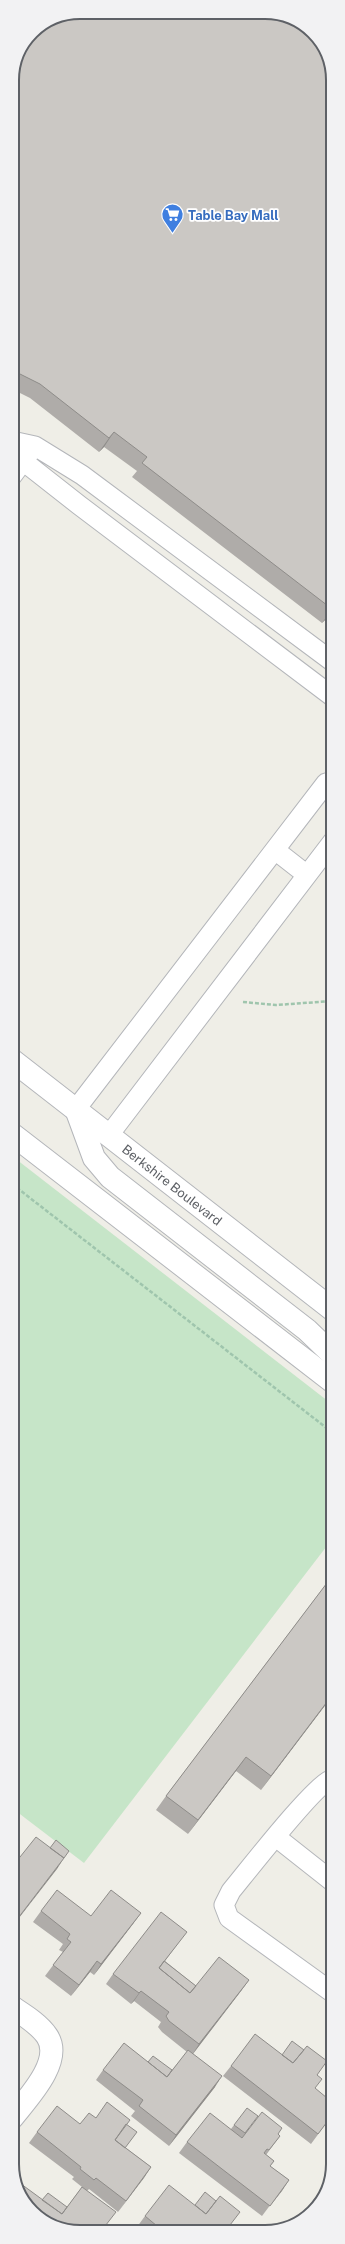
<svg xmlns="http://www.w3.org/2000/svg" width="345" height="2244" font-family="'Public Sans',sans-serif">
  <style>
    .green { fill: #c6e5c8 }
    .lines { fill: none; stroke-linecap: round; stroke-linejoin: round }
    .service-casing { stroke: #b4b6ba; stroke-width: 21 }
    .minor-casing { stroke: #b4b6ba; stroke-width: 24 }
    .tertiary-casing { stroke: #b4b6ba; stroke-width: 24 }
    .path { stroke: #9fc5ad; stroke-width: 2.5; stroke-dasharray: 4 2; stroke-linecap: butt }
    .service { stroke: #fff; stroke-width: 19 }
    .minor { stroke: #fff; stroke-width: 22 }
    .tertiary { stroke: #fff; stroke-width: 22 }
    .wall { fill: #afaca9 }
    .shaded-wall { fill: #8e8c89 }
    .building { fill: #cbc8c4; stroke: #8e8c89 }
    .labels { text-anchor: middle; stroke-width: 3.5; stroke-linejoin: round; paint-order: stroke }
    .shop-label { font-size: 13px; font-weight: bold; fill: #366cbe; stroke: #fff; text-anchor: start }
    .street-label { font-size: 13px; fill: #5e6166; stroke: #fff }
    .rim { fill: none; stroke: #5e6166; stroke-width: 2 }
  </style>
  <rect width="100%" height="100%" fill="#efeee7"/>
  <path class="green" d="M12,1156L333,1405V1538L84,1863L12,1808Z"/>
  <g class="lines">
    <defs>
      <path id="service" d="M12,441L35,446L82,475L333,662
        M12,449L23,461L79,505L333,697
        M12,476L30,452
        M275,850L307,875
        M76,1109L326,783
        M109,1135L333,841
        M333,1779C317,1781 246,1873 231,1891L224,1905L229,1918L333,1993
        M276,1837L333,1882"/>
      <path id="minor" d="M12,2007C24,2015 39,2024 47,2036C64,2061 27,2099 12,2118"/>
      <g id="tertiary">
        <path id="s1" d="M12,1060L333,1310"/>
        <path d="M76,1109L94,1158L110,1177L307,1330L333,1355"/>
        <path d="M12,1134L333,1382"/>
      </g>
    </defs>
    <use href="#service" class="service-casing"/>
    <use href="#minor" class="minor-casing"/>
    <use href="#tertiary" class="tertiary-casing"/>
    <path class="path" d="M243,1002L276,1005L333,1001
      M12,1184L333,1433"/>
    <use href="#service" class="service"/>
    <use href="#minor" class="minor"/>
    <use href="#tertiary" class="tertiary"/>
  </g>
  <path class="wall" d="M333,76V621L328,617L322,623L132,477L137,471L104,447L99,452L30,398L12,389V80Z
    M333,1575V1695L261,1790L236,1771L188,1834L156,1810L166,1796Z
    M41,1911L91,1916L141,1913L94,1975L90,1972L71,1996L45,1976L63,1952L59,1950L63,1944L33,1922Z
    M179,1942L165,1961L196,1986L249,1980L241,1991L193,2054L215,2087L169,2146L131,2116L135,2111L96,2080L103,2070L148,2062L172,2070L187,2052L162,2032L158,2027L161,2022L134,2001L131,2004L106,1984L113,1974Z
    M282,2055L317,2075L315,2089L333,2114L311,2144L223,2076L231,2066Z
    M96,2118L126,2124V2148L151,2167L118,2212L89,2189L87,2191L103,2230L67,2207L82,2187L72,2179L74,2177L29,2143L37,2132L80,2124Z
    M234,2125L278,2134L280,2136L266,2155L274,2161L270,2166L289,2180L262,2216L179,2153L187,2142L231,2129Z
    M195,2205L230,2226L235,2231H142L137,2227L145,2216Z"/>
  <path class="shaded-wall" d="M114,432L104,447L99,452L109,438Z
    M333,608V610L328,617L322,623Z
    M333,1694V1695L261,1790L271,1776Z
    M246,1757L236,1771L188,1834L198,1820Z
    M64,1858L57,1869L12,1927V1926Z
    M141,1913L133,1924L94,1975L101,1964Z
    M97,1961L90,1972L71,1996L79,1985Z
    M249,1980L241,1991L192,2055L199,2044Z
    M141,1991L134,2001L131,2004L139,1993Z
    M222,2076L215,2087L169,2146L176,2135Z
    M151,2167L144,2178L118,2212L126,2201Z
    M289,2180L282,2191L262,2216L270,2206Z"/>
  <path class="building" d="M282,14L316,35L333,76V608L332,609L142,463L147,457L114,432L109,438L40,384L12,370V80L17,54L32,32L54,17Z
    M333,1575V1694L271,1776L246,1757L198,1820L166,1796Z
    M36,1837L64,1858L12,1926V1867Z
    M56,1840L69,1851L64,1858L50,1848Z
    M57,1890L91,1916L111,1890L141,1913L101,1964L97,1961L79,1985L53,1965L71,1942L67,1939L70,1934L41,1911Z
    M161,1912L187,1932L159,1968L190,1993L219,1957L249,1980L199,2044L169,2021L166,2016L169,2012L141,1991L139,1993L113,1974Z
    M164,1961L196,1986L190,1993L159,1968Z
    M255,2034L293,2063L307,2046L327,2061L317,2075L322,2079L315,2088L333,2103V2114L318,2134L231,2066Z
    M292,2041L304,2050L293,2063L282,2055Z
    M124,2043L167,2077L188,2050L222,2076L176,2135L139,2106L143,2100L103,2070Z
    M153,2056L172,2070L167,2077L148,2062Z
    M107,2102L130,2120L115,2140L151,2167L126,2201L96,2178L94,2180L80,2169L81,2167L37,2132L57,2106L80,2124L89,2113L96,2118Z
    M247,2108L258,2116L245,2133L234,2125Z
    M262,2112L282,2128L278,2134L280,2136L269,2150L267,2149L264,2153L274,2161L270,2166L289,2180L270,2206L187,2142L210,2113L242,2138Z
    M126,2124L137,2132L125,2148L115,2140Z
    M17,2181L62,2214L82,2187L116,2212L102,2230H63L29,2209Z
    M169,2185L206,2214L220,2196L240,2212L230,2225L236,2230L235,2231H163L145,2216Z
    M205,2192L216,2201L206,2214L195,2205Z
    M48,2193L67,2207L62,2214L42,2200Z"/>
  <defs>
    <symbol id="supermarket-pin" viewBox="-11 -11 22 30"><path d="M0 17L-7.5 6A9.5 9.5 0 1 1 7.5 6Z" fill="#3f7fe0" stroke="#fff"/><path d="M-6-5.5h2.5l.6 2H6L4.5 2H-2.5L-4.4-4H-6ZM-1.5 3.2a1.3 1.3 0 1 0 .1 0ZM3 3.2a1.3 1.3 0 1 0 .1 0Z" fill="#fff"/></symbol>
  </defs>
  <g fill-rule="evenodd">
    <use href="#supermarket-pin" x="160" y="202" width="25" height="34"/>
  </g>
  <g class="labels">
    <g class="shop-label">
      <text x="188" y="220">Table Bay Mall</text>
    </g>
    <g class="street-label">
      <text dy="5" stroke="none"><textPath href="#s1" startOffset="203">Berkshire Boulevard</textPath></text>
    </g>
  </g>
  <path d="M0 0H345V2244H0ZM80 19H265A61 61 0 0 1 326 80V2164A61 61 0 0 1 265 2225H80A61 61 0 0 1 19 2164V80A61 61 0 0 1 80 19Z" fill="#f2f2f3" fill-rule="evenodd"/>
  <path class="rim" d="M80 19H265A61 61 0 0 1 326 80V2164A61 61 0 0 1 265 2225H80A61 61 0 0 1 19 2164V80A61 61 0 0 1 80 19Z"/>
</svg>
